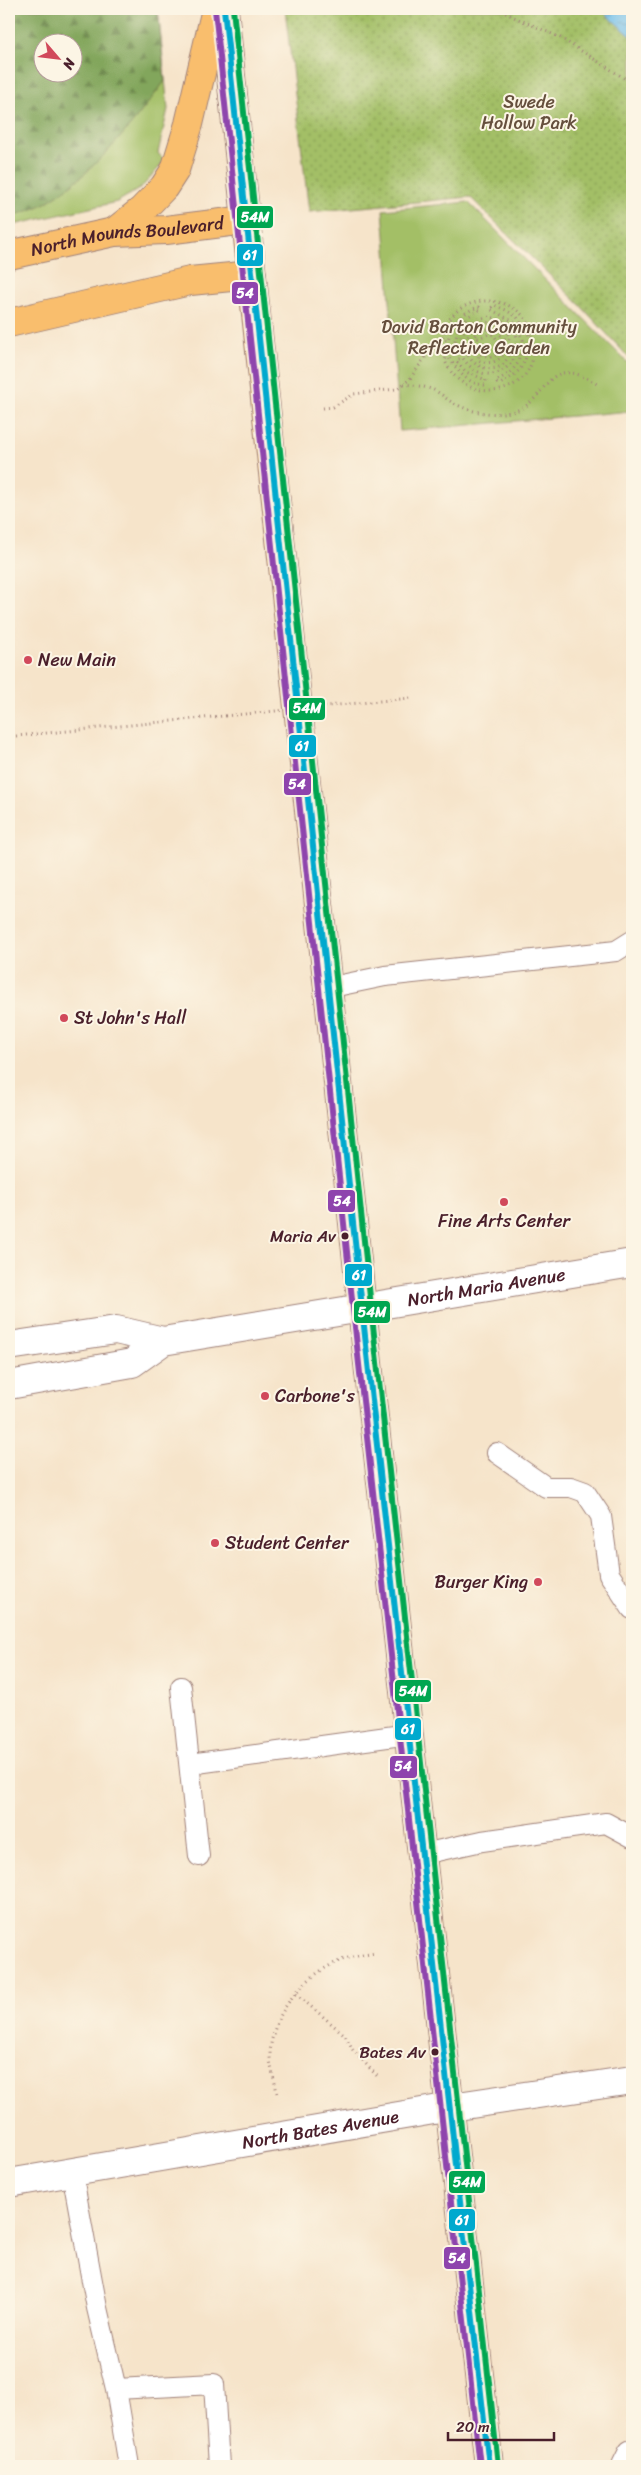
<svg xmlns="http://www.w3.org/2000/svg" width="641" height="2475" font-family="Sriracha,sans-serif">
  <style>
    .green { fill: #a3bf66; stroke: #766f48; fill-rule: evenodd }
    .forest { fill: url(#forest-firs); stroke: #666243; fill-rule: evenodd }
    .park { fill: url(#park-dots); stroke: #766f48 }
    .water { fill: url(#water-ripples); stroke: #5e708c }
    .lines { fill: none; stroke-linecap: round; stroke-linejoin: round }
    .service-casing { stroke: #a0827a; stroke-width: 22 }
    .minor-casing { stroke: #a0827a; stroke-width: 30 }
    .tertiary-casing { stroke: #a0827a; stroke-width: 30 }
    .secondary-casing { stroke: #a0827a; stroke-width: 30 }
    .primary-casing { stroke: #a0827a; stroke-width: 30 }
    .path { stroke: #a0827a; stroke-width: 3; stroke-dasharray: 1 4; stroke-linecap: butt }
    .service { stroke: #fff; stroke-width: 20 }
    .minor { stroke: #fff; stroke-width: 28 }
    .tertiary { stroke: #fff; stroke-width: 28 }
    .secondary { stroke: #fde5c5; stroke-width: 28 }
    .primary { stroke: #f9be6d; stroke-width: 28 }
    .path-bridge { stroke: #a0827a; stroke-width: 3; stroke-dasharray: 1 4; stroke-linecap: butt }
    .bus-1-casing { stroke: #fcf5e5; stroke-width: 10 }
    .bus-2-casing { stroke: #fcf5e5; stroke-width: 10 }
    .bus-3-casing { stroke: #fcf5e5; stroke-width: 10 }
    .bus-1 { stroke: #00a9ce; stroke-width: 6 }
    .bus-2 { stroke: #8e44ad; stroke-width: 6 }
    .bus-3 { stroke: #00a651; stroke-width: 6 }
    .poi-dot { fill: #d1495b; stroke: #fcf5e5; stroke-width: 2 }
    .bus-dot { fill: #4a1f2b; stroke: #fcf5e5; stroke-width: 2 }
    .labels { text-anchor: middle; stroke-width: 4; stroke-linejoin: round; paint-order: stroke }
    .bus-label { font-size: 17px; fill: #4a1f2b; stroke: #fcf5e5; text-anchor: end }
    .park-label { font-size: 18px; fill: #654f3d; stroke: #fcf5e5 }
    .street-label { font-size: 18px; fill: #4a1f2b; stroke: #fcf5e5 }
    .poi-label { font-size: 18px; fill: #4a1f2b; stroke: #fcf5e5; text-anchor: start }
    .line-badge { stroke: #fcf5e5; stroke-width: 2 }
    .badge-label { font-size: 14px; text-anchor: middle; font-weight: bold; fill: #fff }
  </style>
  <defs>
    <pattern id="forest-firs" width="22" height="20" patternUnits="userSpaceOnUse" patternTransform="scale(1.25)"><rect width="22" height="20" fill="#82a65b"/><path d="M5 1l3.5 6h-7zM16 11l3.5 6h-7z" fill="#6c874b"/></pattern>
    <pattern id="park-dots" width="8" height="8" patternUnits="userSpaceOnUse" patternTransform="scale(1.25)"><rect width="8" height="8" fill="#a3bf66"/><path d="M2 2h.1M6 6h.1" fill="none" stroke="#879b54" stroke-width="1.8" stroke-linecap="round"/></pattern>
    <pattern id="water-ripples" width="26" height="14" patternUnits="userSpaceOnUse" patternTransform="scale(1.25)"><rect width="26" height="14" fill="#71c0ec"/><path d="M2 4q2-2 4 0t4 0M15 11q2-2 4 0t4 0" fill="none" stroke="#5f9bbf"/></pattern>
  </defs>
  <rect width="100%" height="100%" fill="#fcf5e5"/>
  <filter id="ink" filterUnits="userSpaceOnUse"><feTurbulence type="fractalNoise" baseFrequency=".02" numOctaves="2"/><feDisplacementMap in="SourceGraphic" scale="10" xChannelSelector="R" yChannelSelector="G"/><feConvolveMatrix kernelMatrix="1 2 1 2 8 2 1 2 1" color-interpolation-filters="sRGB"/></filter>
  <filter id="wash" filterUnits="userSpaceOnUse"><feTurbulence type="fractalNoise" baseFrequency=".0096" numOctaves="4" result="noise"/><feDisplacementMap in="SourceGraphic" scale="20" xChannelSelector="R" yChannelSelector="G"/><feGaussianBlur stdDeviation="1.12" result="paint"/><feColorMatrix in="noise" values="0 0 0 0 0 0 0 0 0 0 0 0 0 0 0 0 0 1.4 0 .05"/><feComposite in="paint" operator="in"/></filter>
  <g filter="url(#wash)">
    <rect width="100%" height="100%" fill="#f6e4ca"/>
    <path class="green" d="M9,9H158L168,109L158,153L165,161L141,188L117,202L9,226ZM42,42H72V72H42Z
      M468,202L632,367V411L400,431L383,210Z"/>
    <path class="forest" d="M9,9H158L165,81C130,127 95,173 45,203C34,210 20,213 9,217ZM42,42H72V72H42Z"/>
    <path class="park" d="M285,9H632V361L581,306L470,197L309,212Z"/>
    <path class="water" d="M600,9H632V37L601,10Z"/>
  </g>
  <g filter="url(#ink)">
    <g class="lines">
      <defs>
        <path id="service" d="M327,988L385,976L616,951L632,941
          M497,1453L546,1487H571L585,1492L601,1516L609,1574L632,1609
          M181,1687L199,1856
          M190,1764L409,1734
          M423,1854L482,1841L606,1823L632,1837
          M72,2172L97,2308L116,2389L129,2466
          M116,2389L214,2384L219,2466"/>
        <g id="minor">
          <path id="s1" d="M362,1308L632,1263"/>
          <path id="s2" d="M9,2183L451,2107L632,2080"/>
          <path d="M626,2466L632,2454"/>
        </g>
        <path id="tertiary" d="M9,1346L116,1330L163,1341L362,1308
          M9,1385L132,1363L163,1341"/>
        <path id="secondary" d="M224,9L246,220"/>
        <g id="primary">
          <path d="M114,232L142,210L164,187L175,170L189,124L216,9"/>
          <path id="s3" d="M9,255L114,232L166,230L246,220L366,1345L489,2466"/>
          <path d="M9,323L190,281L252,275"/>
        </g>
      </defs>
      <use href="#service" class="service-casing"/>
      <use href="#minor" class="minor-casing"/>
      <use href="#tertiary" class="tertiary-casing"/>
      <use href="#secondary" class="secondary-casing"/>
      <use href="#primary" class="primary-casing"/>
      <path class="path" d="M496,9L559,37L632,83
        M404,384C412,385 423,386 431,389C438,391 444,397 450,401C469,412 488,416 510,412C552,405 541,347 600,386
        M323,408L333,407L354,394L396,389L409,380L429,352L453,349L458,329L469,316L481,309L479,307C463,311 452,324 448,340L443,339C447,292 516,287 533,332L530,337L517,317L506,310L494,305L490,309L514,322L523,340L518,363L510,373L496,381L497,383L500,384C517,375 525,367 528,348H534C533,399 464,406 445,361L446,358H449C459,372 467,384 485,385L486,380L466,372L457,362L458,359L463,358C483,390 525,370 516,334C500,311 474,312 461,336L463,339C469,337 468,334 471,330C482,317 503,322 510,336L509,339H505L495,330L480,329L475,336L478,338L489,334L494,335L500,344L496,355L491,357L479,354L478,360C491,366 501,361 507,348L510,349L511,353C508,357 505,363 501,366C487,374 467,363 466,348L488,346
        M296,1994L345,2035L353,2050L377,2076
        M277,2093C275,2081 270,2068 270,2055C271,2014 304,1974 342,1960C353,1956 365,1955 376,1953"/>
      <use href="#service" class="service"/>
      <use href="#minor" class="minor"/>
      <use href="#tertiary" class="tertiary"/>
      <use href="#secondary" class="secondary"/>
      <use href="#primary" class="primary"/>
      <path class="path-bridge" d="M16,736L411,698"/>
      <defs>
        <path id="bus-1" d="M224,9L366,1345L489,2466"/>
        <path id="bus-2" d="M215,10L357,1346L480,2466"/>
        <path id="bus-3" d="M233,9L375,1344L498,2465"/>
      </defs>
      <use href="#bus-1" class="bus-1-casing"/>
      <use href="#bus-2" class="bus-2-casing"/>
      <use href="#bus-3" class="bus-3-casing"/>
      <use href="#bus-1" class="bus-1"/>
      <use href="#bus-2" class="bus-2"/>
      <use href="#bus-3" class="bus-3"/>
    </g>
  </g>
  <g class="poi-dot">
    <circle cx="28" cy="660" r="5"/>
    <circle cx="64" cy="1018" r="5"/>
    <circle cx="504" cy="1202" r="5"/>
    <circle cx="265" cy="1396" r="5"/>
    <circle cx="215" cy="1543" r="5"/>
    <circle cx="538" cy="1582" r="5"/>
  </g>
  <g class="bus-dot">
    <circle cx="345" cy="1236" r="4.5"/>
    <circle cx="435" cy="2052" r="4.5"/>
  </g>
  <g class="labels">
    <g class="bus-label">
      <text x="336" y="1242">Maria Av</text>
      <text x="426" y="2058">Bates Av</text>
    </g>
    <g class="park-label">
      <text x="529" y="108">Swede<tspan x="529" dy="21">Hollow Park</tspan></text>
      <text x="479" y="333">David Barton Community<tspan x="479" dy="21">Reflective Garden</tspan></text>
    </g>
    <g class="street-label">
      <text dy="6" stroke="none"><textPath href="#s3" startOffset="120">North Mounds Boulevard</textPath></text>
      <text dy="6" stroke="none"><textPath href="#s1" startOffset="126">North Maria Avenue</textPath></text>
      <text dy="6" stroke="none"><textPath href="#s2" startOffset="316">North Bates Avenue</textPath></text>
    </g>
    <g class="poi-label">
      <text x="38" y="666">New Main</text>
      <text x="74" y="1024">St John's Hall</text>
      <text x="504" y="1227" text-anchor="middle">Fine Arts Center</text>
      <text x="275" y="1402">Carbone's</text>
      <text x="225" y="1549">Student Center</text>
      <text x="528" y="1588" text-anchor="end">Burger King</text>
    </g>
  </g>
  <g class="line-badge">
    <rect x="236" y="205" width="38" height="24" rx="5" fill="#00a651"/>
    <rect x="236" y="243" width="28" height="24" rx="5" fill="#00a9ce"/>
    <rect x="231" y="281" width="28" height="24" rx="5" fill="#8e44ad"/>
    <rect x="288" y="697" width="38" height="24" rx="5" fill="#00a651"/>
    <rect x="288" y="734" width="29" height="24" rx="5" fill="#00a9ce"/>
    <rect x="283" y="772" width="29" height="24" rx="5" fill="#8e44ad"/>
    <rect x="327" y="1189" width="29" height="24" rx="5" fill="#8e44ad"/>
    <rect x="344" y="1263" width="29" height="24" rx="5" fill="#00a9ce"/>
    <rect x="353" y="1300" width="38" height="24" rx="5" fill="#00a651"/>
    <rect x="394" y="1679" width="38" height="24" rx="5" fill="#00a651"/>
    <rect x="394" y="1717" width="28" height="24" rx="5" fill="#00a9ce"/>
    <rect x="389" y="1755" width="29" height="24" rx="5" fill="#8e44ad"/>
    <rect x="448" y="2170" width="38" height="24" rx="5" fill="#00a651"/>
    <rect x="448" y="2208" width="28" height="24" rx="5" fill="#00a9ce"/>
    <rect x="443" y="2246" width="28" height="24" rx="5" fill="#8e44ad"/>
  </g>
  <g class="badge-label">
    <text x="255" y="222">54M</text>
    <text x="250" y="260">61</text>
    <text x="245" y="298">54</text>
    <text x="307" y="713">54M</text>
    <text x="302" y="751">61</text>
    <text x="297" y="789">54</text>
    <text x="342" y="1206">54</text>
    <text x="359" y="1280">61</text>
    <text x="372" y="1317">54M</text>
    <text x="413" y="1696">54M</text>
    <text x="408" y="1734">61</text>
    <text x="403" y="1771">54</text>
    <text x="467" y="2187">54M</text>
    <text x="462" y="2225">61</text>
    <text x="457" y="2263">54</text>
  </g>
  <rect width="641" height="2475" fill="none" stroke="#fcf5e5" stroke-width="30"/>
  <g transform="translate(58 58) rotate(118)"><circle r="24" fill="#fcf5e5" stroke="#b59f9b"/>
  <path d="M0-4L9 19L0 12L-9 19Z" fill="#d1495b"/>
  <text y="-8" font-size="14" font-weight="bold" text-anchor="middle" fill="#4a1f2b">N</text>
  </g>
  <path d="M448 2432v8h106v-8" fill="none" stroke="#4a1f2b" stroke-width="2.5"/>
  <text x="456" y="2432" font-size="15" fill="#4a1f2b" stroke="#fcf5e5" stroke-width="4" paint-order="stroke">20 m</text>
</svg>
